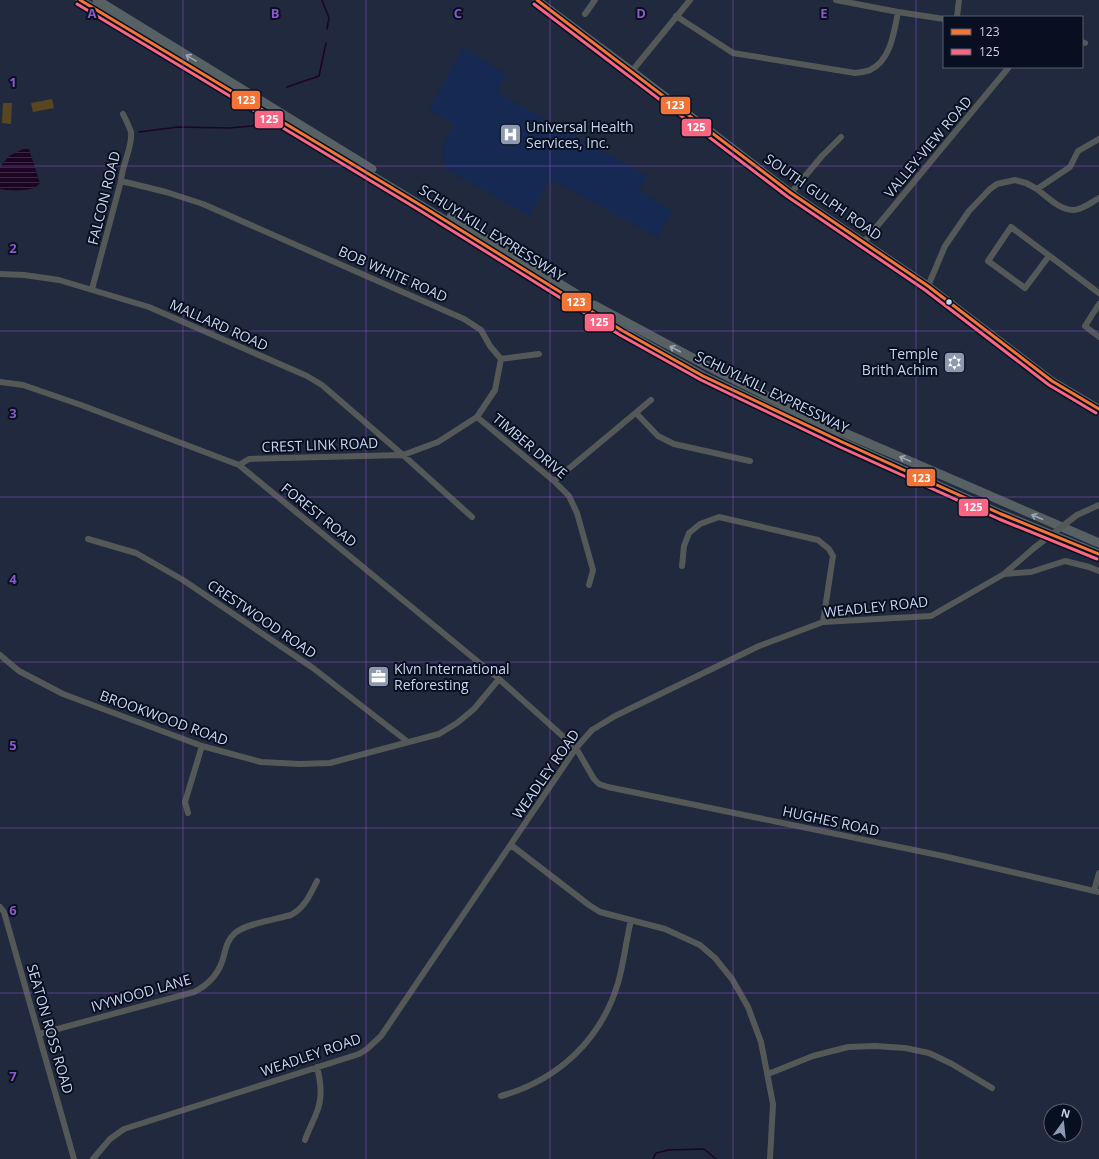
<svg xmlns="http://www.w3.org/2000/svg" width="1099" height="1159" font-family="'Open Sans',sans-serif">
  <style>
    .built { fill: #162952 }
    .green { fill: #574621 }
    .water { fill: url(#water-rules) }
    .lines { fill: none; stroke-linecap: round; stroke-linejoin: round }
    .stream { stroke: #1c0423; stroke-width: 1.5 }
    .minor { stroke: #545958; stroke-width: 6 }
    .major { stroke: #5c6463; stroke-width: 8 }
    .highway { stroke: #576062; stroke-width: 9 }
    .minor-bridge { stroke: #545958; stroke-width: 6 }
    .bus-1-casing { stroke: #070f20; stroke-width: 6 }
    .bus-2-casing { stroke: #070f20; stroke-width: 6 }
    .bus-1 { stroke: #f57335; stroke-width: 3 }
    .bus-2 { stroke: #fa6682; stroke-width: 3 }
    .oneway { stroke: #9ba6b6 }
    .grid { fill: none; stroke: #8e56cb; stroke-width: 1; stroke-opacity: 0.55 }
    .bus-dot { fill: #c8d5ee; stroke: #070f20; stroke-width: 1.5 }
    .labels { text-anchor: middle; stroke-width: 4; stroke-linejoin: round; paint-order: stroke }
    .poi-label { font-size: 14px; fill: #c8d5ee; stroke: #070f20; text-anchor: start }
    .street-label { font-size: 14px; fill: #c8d5ee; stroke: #070f20 }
    .grid-label { font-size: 13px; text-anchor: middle; font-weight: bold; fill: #8e56cb; stroke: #070f20; stroke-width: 4; stroke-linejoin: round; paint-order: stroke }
    .line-badge { stroke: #070f20; stroke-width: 1.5 }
    .badge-label { font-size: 11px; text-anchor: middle; font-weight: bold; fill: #fff }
  </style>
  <defs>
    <pattern id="water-rules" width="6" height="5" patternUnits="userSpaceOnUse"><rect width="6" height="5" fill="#1c0423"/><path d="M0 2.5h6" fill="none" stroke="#3c2843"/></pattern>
  </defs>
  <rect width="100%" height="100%" fill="#20293d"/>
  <path class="built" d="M463,48L506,74L497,92L647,176L639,191L673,211L657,237L550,179L530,216L444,168L442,145L454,125L429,109Z"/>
  <path class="green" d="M52,99L54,108L33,112L31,103Z
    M3,103H12L11,124L2,123Z"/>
  <path class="water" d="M23,149H29L40,183C38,185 36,187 34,188C28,191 7,191 0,189V167L9,156Z"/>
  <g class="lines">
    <path class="stream" d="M322,0L329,18L327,29
      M287,87L319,76L326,43
      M139,132L178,127L229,128L252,126L260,120
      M653,1159L656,1153L669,1150L704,1149L716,1159"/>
    <path class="minor" d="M836,0L898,12L944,19
      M585,14L595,0
      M676,16L733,53L855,73C859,72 866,72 870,70C891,60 894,32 898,12
      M957,17L959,0
      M1082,42L1085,43
      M632,71L690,0
      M121,181L166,192L203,204L464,319L481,330L490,346L501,359L495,390L477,417L438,442L403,455L249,459L239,465
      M1037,189C1047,197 1060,210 1073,210C1082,210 1092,202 1099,198
      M791,193L822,156L841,137
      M864,242L1009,67
      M1049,256L1025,288L988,261L1011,227L1099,293
      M0,274L24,275L59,280L149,307L307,376L322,385L403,455L472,517
      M928,286L945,246L969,211L990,189L997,184L1015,180L1026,183L1037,189L1070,167L1078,151L1099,139
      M92,289L121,181C122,165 133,146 131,132C129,126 126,120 123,114
      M1099,304L1085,326L1099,337
      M501,359L539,354
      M0,382L23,385L81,405L239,465L499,679L576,748L594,779L599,784L608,787L943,856L1099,892
      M636,413L658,436L674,444L750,461
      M477,417L554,481L569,496L577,513L593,570L589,585
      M554,481L651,400
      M1077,515L1099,505
      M88,539L136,553L183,580L313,668L408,742
      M682,566L684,546L689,533L700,524L719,517L818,540L829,549L833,556L823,622
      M1004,574L1031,572L1065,561L1089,567L1099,571
      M0,655L19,671L63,694L202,746L261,762L300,764L330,763L439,734L457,723L474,709L499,679
      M188,813L185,802L202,746
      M511,845L589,905L600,912L665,929L700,945L715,958L732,979L748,1007L761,1042L773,1104L770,1159
      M1094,891L1099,873
      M0,907L4,912L74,1159
      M39,1034L194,992C210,984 220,973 224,955C226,947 228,939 235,933C245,924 277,919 291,915C305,907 310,895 317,881
      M768,1074L813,1056L848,1047L875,1046L905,1048L929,1053L952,1064L992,1088
      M501,1096C558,1080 601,1040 618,983C624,962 626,941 631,920
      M305,1140C308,1131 313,1122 316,1114C323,1098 321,1083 317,1067
      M93,1159L110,1139L124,1129L359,1054L367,1049L381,1036L576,748L592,730L615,716L759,646L823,622L931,616L1004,574L1034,548"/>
    <path class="major" d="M537,0L632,71L791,193L928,286L1052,381L1099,409"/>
    <path class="highway" d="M80,0L422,206L593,312L623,331L667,356L703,376L842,442L1001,514L1099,554
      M97,0L372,169
      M451,217L583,298
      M594,305L717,371L817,421L1099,543"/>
    <path class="minor-bridge" d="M1034,548L1077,515"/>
    <defs>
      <path id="bus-1" d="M80,0L422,206L623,331L703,376L842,442L1001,514L1099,554
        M537,0L791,193L928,286L1052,381L1099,409"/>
      <path id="bus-2" d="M77,4L419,210L620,335L701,380L840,447L999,519L1097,559
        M534,4L788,197L925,290L1049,385L1096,413"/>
    </defs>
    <use href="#bus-1" class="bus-1-casing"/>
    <use href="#bus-2" class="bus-2-casing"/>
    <use href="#bus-1" class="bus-1"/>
    <use href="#bus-2" class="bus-2"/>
  </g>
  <defs><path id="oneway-shaft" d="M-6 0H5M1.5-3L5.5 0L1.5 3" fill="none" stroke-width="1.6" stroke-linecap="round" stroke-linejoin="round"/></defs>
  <g class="oneway">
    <use href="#oneway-shaft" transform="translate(191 58) rotate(-148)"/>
    <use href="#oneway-shaft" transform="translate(675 349) rotate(-152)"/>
    <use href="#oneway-shaft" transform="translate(905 459) rotate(-157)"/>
    <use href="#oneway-shaft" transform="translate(1037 517) rotate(-157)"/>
  </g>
  <path class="grid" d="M183,0V1159M366,0V1159M550,0V1159M733,0V1159M916,0V1159M0,166H1099M0,331H1099M0,497H1099M0,662H1099M0,828H1099M0,993H1099"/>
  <defs>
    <symbol id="hospital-square" viewBox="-11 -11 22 22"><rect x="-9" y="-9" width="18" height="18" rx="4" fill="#8d99b0" stroke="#070f20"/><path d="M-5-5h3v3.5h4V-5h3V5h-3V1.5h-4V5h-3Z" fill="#fff"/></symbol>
    <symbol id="synagogue-square" viewBox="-11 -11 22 22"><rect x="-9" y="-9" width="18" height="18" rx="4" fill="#8d99b0" stroke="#070f20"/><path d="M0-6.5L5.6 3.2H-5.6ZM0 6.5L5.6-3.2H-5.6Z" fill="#fff"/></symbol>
    <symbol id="office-square" viewBox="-11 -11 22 22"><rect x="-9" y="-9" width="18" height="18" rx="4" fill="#8d99b0" stroke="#070f20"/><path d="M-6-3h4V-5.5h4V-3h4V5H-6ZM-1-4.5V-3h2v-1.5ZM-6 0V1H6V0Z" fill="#fff"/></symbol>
  </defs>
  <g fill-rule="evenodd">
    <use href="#hospital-square" x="498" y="122" width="25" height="25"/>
    <use href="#synagogue-square" x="942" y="350" width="25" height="25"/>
    <use href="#office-square" x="366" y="664" width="25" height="25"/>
  </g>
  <circle class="bus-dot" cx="949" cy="302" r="3.5"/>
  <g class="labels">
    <g class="poi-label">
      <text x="526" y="132">Universal Health<tspan x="526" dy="16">Services, Inc.</tspan></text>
      <text x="938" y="359" text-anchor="end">Temple<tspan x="938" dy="16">Brith Achim</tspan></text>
      <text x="394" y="674">Klvn International<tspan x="394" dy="16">Reforesting</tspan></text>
    </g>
    <g class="street-label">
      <text transform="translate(928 147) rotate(-50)" y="5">VALLEY-VIEW ROAD</text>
      <text transform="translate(823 197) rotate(35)" y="5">SOUTH GULPH ROAD</text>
      <text transform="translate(104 198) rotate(-76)" y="5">FALCON ROAD</text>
      <text transform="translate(492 233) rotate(32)" y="5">SCHUYLKILL EXPRESSWAY</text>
      <text transform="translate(393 274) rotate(24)" y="5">BOB WHITE ROAD</text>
      <text transform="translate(219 325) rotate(24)" y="5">MALLARD ROAD</text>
      <text transform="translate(772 392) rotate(26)" y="5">SCHUYLKILL EXPRESSWAY</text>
      <text transform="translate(320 445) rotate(-2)" y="5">CREST LINK ROAD</text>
      <text transform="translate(530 446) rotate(40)" y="5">TIMBER DRIVE</text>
      <text transform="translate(319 515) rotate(39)" y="5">FOREST ROAD</text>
      <text transform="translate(876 607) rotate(-6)" y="5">WEADLEY ROAD</text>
      <text transform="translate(262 619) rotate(34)" y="5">CRESTWOOD ROAD</text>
      <text transform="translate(164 718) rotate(20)" y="5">BROOKWOOD ROAD</text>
      <text transform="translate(546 774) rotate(-55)" y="5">WEADLEY ROAD</text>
      <text transform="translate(831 821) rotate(12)" y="5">HUGHES ROAD</text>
      <text transform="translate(141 993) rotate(-16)" y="5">IVYWOOD LANE</text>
      <text transform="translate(50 1029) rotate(74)" y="5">SEATON ROSS ROAD</text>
      <text transform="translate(311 1055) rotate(-19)" y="5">WEADLEY ROAD</text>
    </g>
  </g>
  <g class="grid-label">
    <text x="92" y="18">A</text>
    <text x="275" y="18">B</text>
    <text x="458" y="18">C</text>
    <text x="641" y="18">D</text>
    <text x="824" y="18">E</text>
    <text x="13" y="87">1</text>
    <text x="13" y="253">2</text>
    <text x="13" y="418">3</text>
    <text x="13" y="584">4</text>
    <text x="13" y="750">5</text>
    <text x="13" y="915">6</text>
    <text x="13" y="1081">7</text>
  </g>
  <g class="line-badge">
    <rect x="231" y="90" width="30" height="20" rx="4" fill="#f57335"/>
    <rect x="660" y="96" width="31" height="19" rx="4" fill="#f57335"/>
    <rect x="254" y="110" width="30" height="19" rx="4" fill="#fa6682"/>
    <rect x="681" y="118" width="31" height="19" rx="4" fill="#fa6682"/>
    <rect x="561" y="292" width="31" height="20" rx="4" fill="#f57335"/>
    <rect x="584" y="313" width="31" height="19" rx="4" fill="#fa6682"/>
    <rect x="906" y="468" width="30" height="19" rx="4" fill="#f57335"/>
    <rect x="958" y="498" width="31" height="19" rx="4" fill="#fa6682"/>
  </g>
  <g class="badge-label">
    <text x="246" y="104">123</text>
    <text x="675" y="109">123</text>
    <text x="269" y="123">125</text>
    <text x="696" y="131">125</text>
    <text x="576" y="306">123</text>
    <text x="599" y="326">125</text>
    <text x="921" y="482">123</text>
    <text x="973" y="511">125</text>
  </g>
  <rect x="943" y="16" width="140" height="52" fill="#070f20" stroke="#545e72"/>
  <rect x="951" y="29" width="20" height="6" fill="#f57335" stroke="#545e72"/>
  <text x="979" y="36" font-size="12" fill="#c8d5ee">123</text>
  <rect x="951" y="49" width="20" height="6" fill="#fa6682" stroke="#545e72"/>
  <text x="979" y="56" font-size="12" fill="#c8d5ee">125</text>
  <g transform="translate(1063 1123) rotate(15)"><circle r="19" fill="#070f20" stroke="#545e72"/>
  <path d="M0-3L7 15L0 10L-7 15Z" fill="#8d99b0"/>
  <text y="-6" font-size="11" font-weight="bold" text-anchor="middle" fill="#c8d5ee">N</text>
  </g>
</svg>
